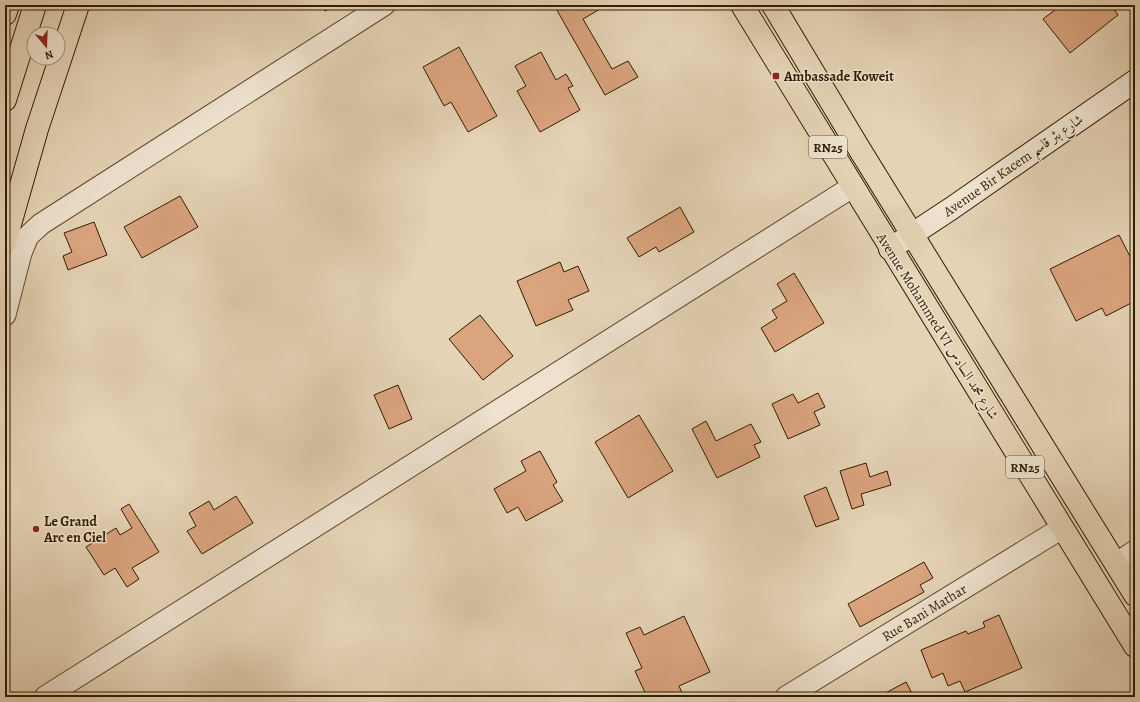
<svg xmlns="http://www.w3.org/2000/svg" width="1140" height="702" font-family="Alegreya,Amiri,serif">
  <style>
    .building { fill: #daa47e; stroke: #311c00 }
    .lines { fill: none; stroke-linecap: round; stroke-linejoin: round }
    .street-casing { stroke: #5e4a2d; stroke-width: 23 }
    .secondary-casing { stroke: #311c00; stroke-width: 24 }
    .primary-casing { stroke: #311c00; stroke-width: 24 }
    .highway-casing { stroke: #311c00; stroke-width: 24 }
    .street { stroke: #eee2cf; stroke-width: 21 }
    .secondary { stroke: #eee2cf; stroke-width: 22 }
    .primary { stroke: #e5d3b5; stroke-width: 22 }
    .highway { stroke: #e5d3b5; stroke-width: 22 }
    .poi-dot { fill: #8f2418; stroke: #eee2cf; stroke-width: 1.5 }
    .labels { text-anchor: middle; stroke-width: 3; stroke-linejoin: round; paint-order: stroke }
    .shield { fill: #eee2cf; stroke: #6a573e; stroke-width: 1 }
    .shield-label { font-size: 13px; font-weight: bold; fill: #311c00 }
    .poi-label { font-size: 14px; font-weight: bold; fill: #311c00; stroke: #eee2cf; text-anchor: start }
    .street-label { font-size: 14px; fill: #311c00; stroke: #eee2cf }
  </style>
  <rect width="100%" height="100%" fill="#e5d3b5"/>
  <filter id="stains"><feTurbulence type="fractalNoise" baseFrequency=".005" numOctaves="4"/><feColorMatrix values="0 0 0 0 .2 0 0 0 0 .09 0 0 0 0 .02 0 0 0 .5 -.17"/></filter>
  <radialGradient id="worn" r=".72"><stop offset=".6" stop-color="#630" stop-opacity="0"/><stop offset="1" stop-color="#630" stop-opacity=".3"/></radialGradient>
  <path class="building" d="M321,5H336L325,11Z
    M554,5H607L583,19L612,69L628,61L638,77L605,95Z
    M1051,5H1111L1118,15L1070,53L1043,19L1055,10Z
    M459,47L497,116L468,132L451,102L444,106L423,67Z
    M541,52L556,80L566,74L573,86L568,88L580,110L540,132L517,91L526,86L515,66Z
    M180,196L198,227L142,258L124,227Z
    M680,207L694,232L659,252L656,247L639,257L627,238Z
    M94,222L107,255L68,270L63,256L72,252L64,233Z
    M1119,235L1135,266V301L1106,316L1102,308L1076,321L1050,269Z
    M560,262L564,272L578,266L589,291L568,300L573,310L536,326L517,281Z
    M794,273L824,323L775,352L761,328L777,318L772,310L787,301L777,284Z
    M480,315L513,356L483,380L449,339Z
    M398,385L412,419L389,429L374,395Z
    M818,393L825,407L814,412L820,425L788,439L772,404L793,394L798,403Z
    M639,415L673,471L628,498L595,442Z
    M706,421L716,441L751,424L761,442L754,445L760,457L717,478L692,429Z
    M540,451L557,482L553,485L563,501L526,521L518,507L507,513L494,489L526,471L521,461Z
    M866,463L870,477L887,471L891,485L861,494L864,505L852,509L840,471Z
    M826,487L839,519L816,527L804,496Z
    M236,496L253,523L202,554L187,531L196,526L189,513L209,501L214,510Z
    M129,504L159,552L132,568L139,579L127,587L115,568L104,575L86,547L116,528L120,535L132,528L121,509Z
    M924,562L933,578L920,585L924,592L860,627L848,604Z
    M999,615L1022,668L965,692L960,681L948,686L943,673L932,678L921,650L966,631L968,634L985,627L983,622Z
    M684,616L710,672L679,686L684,697H647L635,671L642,668L626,633L640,627L644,635Z
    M906,682L914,697H878Z"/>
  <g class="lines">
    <defs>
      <g id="street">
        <path d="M5,315L21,253L28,236L41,224L384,5"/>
        <path d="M1116,564L1135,551"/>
        <path d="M45,697L852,187"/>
        <path id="s1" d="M786,697L1062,528"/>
      </g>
      <path id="secondary" d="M890,249L952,208L1135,81"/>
      <path id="primary" d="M742,5L1135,646
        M773,5L860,150L1135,595"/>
      <path id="highway" d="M5,14L8,5
        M5,100L35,5
        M5,242L37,129L78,5"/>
    </defs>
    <use href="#street" class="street-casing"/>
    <use href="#secondary" class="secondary-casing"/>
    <use href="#primary" class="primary-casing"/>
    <use href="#highway" class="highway-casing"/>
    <use href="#street" class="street"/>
    <use href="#secondary" class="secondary"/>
    <use href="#primary" class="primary"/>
    <use href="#highway" class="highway"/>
  </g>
  <g class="poi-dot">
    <rect x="772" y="72" width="8" height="8" rx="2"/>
    <circle cx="36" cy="529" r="4"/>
  </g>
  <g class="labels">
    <g class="shield">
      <rect x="809" y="136" width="38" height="22" rx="3"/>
      <rect x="1006" y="456" width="38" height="22" rx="3"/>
    </g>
    <g class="shield-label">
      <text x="828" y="152">RN25</text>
      <text x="1025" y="472">RN25</text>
    </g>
    <g class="poi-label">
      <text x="784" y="81">Ambassade Koweit</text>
      <text x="44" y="526">Le Grand<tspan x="44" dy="16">Arc en Ciel</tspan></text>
    </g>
    <g class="street-label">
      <text transform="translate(1013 165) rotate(-35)" y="5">Avenue Bir Kacem شارع بئر قاسم</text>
      <text transform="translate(938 326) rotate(58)" y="5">Avenue Mohammed VI شارع محمد السادس</text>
      <text dy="5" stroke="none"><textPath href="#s1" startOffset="162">Rue Bani Mathar</textPath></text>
    </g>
  </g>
  <rect width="1140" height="702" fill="none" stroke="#e5d3b5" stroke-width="20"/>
  <rect x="6" y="6" width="1128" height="690" fill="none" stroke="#311c00" stroke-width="2"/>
  <rect x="10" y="10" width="1120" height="682" fill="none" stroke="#311c00"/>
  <g transform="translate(46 46) rotate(161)"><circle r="19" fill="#eee2cf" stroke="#a2937c"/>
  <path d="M0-3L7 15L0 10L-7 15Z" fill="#8f2418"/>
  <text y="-6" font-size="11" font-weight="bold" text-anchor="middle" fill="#311c00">N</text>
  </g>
  <rect width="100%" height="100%" filter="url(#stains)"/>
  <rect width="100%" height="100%" fill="url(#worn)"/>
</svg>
